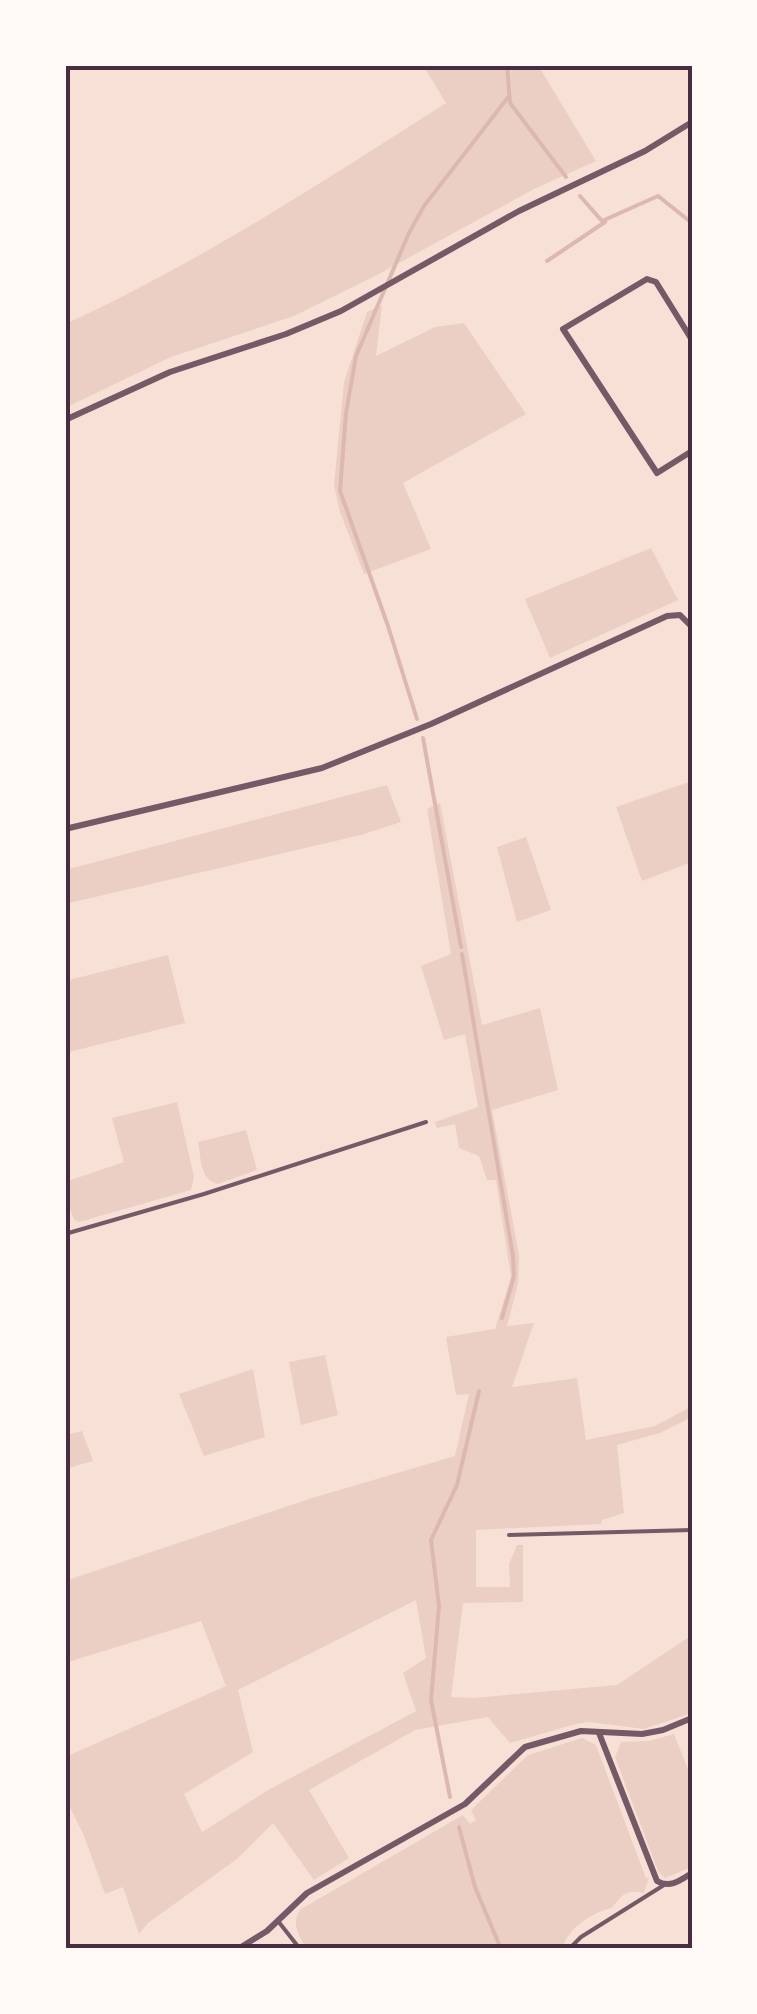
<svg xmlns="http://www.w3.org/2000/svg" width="757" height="2014" viewBox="0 0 757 2014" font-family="'IBM Plex Sans',sans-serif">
<rect width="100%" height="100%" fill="#f7e1d7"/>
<g fill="#ebcfc5" fill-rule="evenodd">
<path d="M423 65H538L596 161 534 189 379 274 294 316 171 357 65 408V324C199 263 322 182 446 103Z"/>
<polygon points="382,305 376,356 435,327 464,323 526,414 403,483 431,549 364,574 340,512 334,485 344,382 367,312"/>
<polygon points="651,548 678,600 550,658 525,599"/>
<polygon points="692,781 692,862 642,881 616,807"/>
<polygon points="387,785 401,822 361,835 65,904 65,870"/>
<path d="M440 803 482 1025 540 1008 558 1090 492 1110 519 1255 518 1284 507 1326 534 1323 512 1387 577 1378 586 1440 655 1426 692 1406V1417L660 1433 617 1445 624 1513 602 1520 601 1524 476 1530V1587H510L509 1564 517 1545H523V1602L463 1603 451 1697 473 1698 617 1685 692 1635V1713L644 1729 589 1722 576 1724 510 1743 488 1717 415 1730 309 1790 349 1858 314 1880 273 1823 237 1859 148 1923 139 1934 123 1887 105 1894 84 1836 65 1797V1757L226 1686 201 1621 65 1663V1581L312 1498 455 1456 469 1394 456 1395 446 1337 495 1329 511 1277 496 1180H487L479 1156 459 1148 455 1124 437 1128 435 1122 478 1107 465 1034 444 1040 421 966 451 954 427 809ZM416 1600 426 1658 403 1673 416 1711 270 1789 202 1832 184 1794 253 1752 238 1690Z"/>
<polygon points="526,837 551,910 517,922 497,847"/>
<polygon points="168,955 185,1023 65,1053 65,981"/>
<polygon points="177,1102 194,1177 191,1190 79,1222 74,1220 65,1194 65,1182 124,1162 112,1118"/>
<path d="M246 1130 257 1170 218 1184C200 1180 201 1158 198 1142Z"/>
<polygon points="325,1355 338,1415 301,1425 289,1362"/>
<polygon points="253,1369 265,1437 204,1456 179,1394"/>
<polygon points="82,1431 93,1461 65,1469 65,1435"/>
<polygon points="674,1734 692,1780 692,1867 665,1878 658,1871 615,1757 621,1742 649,1741"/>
<path d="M582 1738 596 1745 646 1878H649L644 1893C627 1889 622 1894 612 1908 591 1913 568 1928 562 1949H472L469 1944 461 1949H307C299 1937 290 1922 301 1909L463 1815 470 1824 476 1820 471 1810 528 1755Z"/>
</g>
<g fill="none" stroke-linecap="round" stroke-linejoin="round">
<g stroke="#dcb8b0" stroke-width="4">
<polyline points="507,65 510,103 566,177"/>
<polyline points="580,196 602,221 658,196 692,223"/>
<polyline points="547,261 605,222"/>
<polyline points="417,719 388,626 340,491 346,413 356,356 409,233 424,206 509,96"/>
<polyline points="423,738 461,947"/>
<polyline points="462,954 513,1256 514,1276 502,1318"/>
<polyline points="450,1797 431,1700 439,1606 431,1540 457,1485 479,1391"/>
<polyline points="459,1827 475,1887 501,1949"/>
</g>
<g stroke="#755966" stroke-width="4">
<polyline points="65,1234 204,1194 426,1122"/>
<polyline points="509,1535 692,1530"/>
<polyline points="278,1921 300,1949"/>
<polyline points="569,1949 581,1937 664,1885"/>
</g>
<g stroke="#755966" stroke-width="6">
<polyline points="692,340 656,282 647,279 563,329 657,473 692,451"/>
<polyline points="65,420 170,372 286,334 341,311 519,211 645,151 692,122"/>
<polyline points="65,829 322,768 431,724 667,616 680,615 692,627"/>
<path d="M599 1733 657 1881C670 1889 681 1880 692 1873"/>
<polyline points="238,1949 267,1931 307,1893 465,1804 525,1747 581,1731 642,1734 663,1730 692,1718"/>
</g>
</g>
<rect width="757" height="2014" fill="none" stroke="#fffaf5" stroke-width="135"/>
<rect x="68" y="68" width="622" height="1878" fill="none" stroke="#4a2c40" stroke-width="4"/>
</svg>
